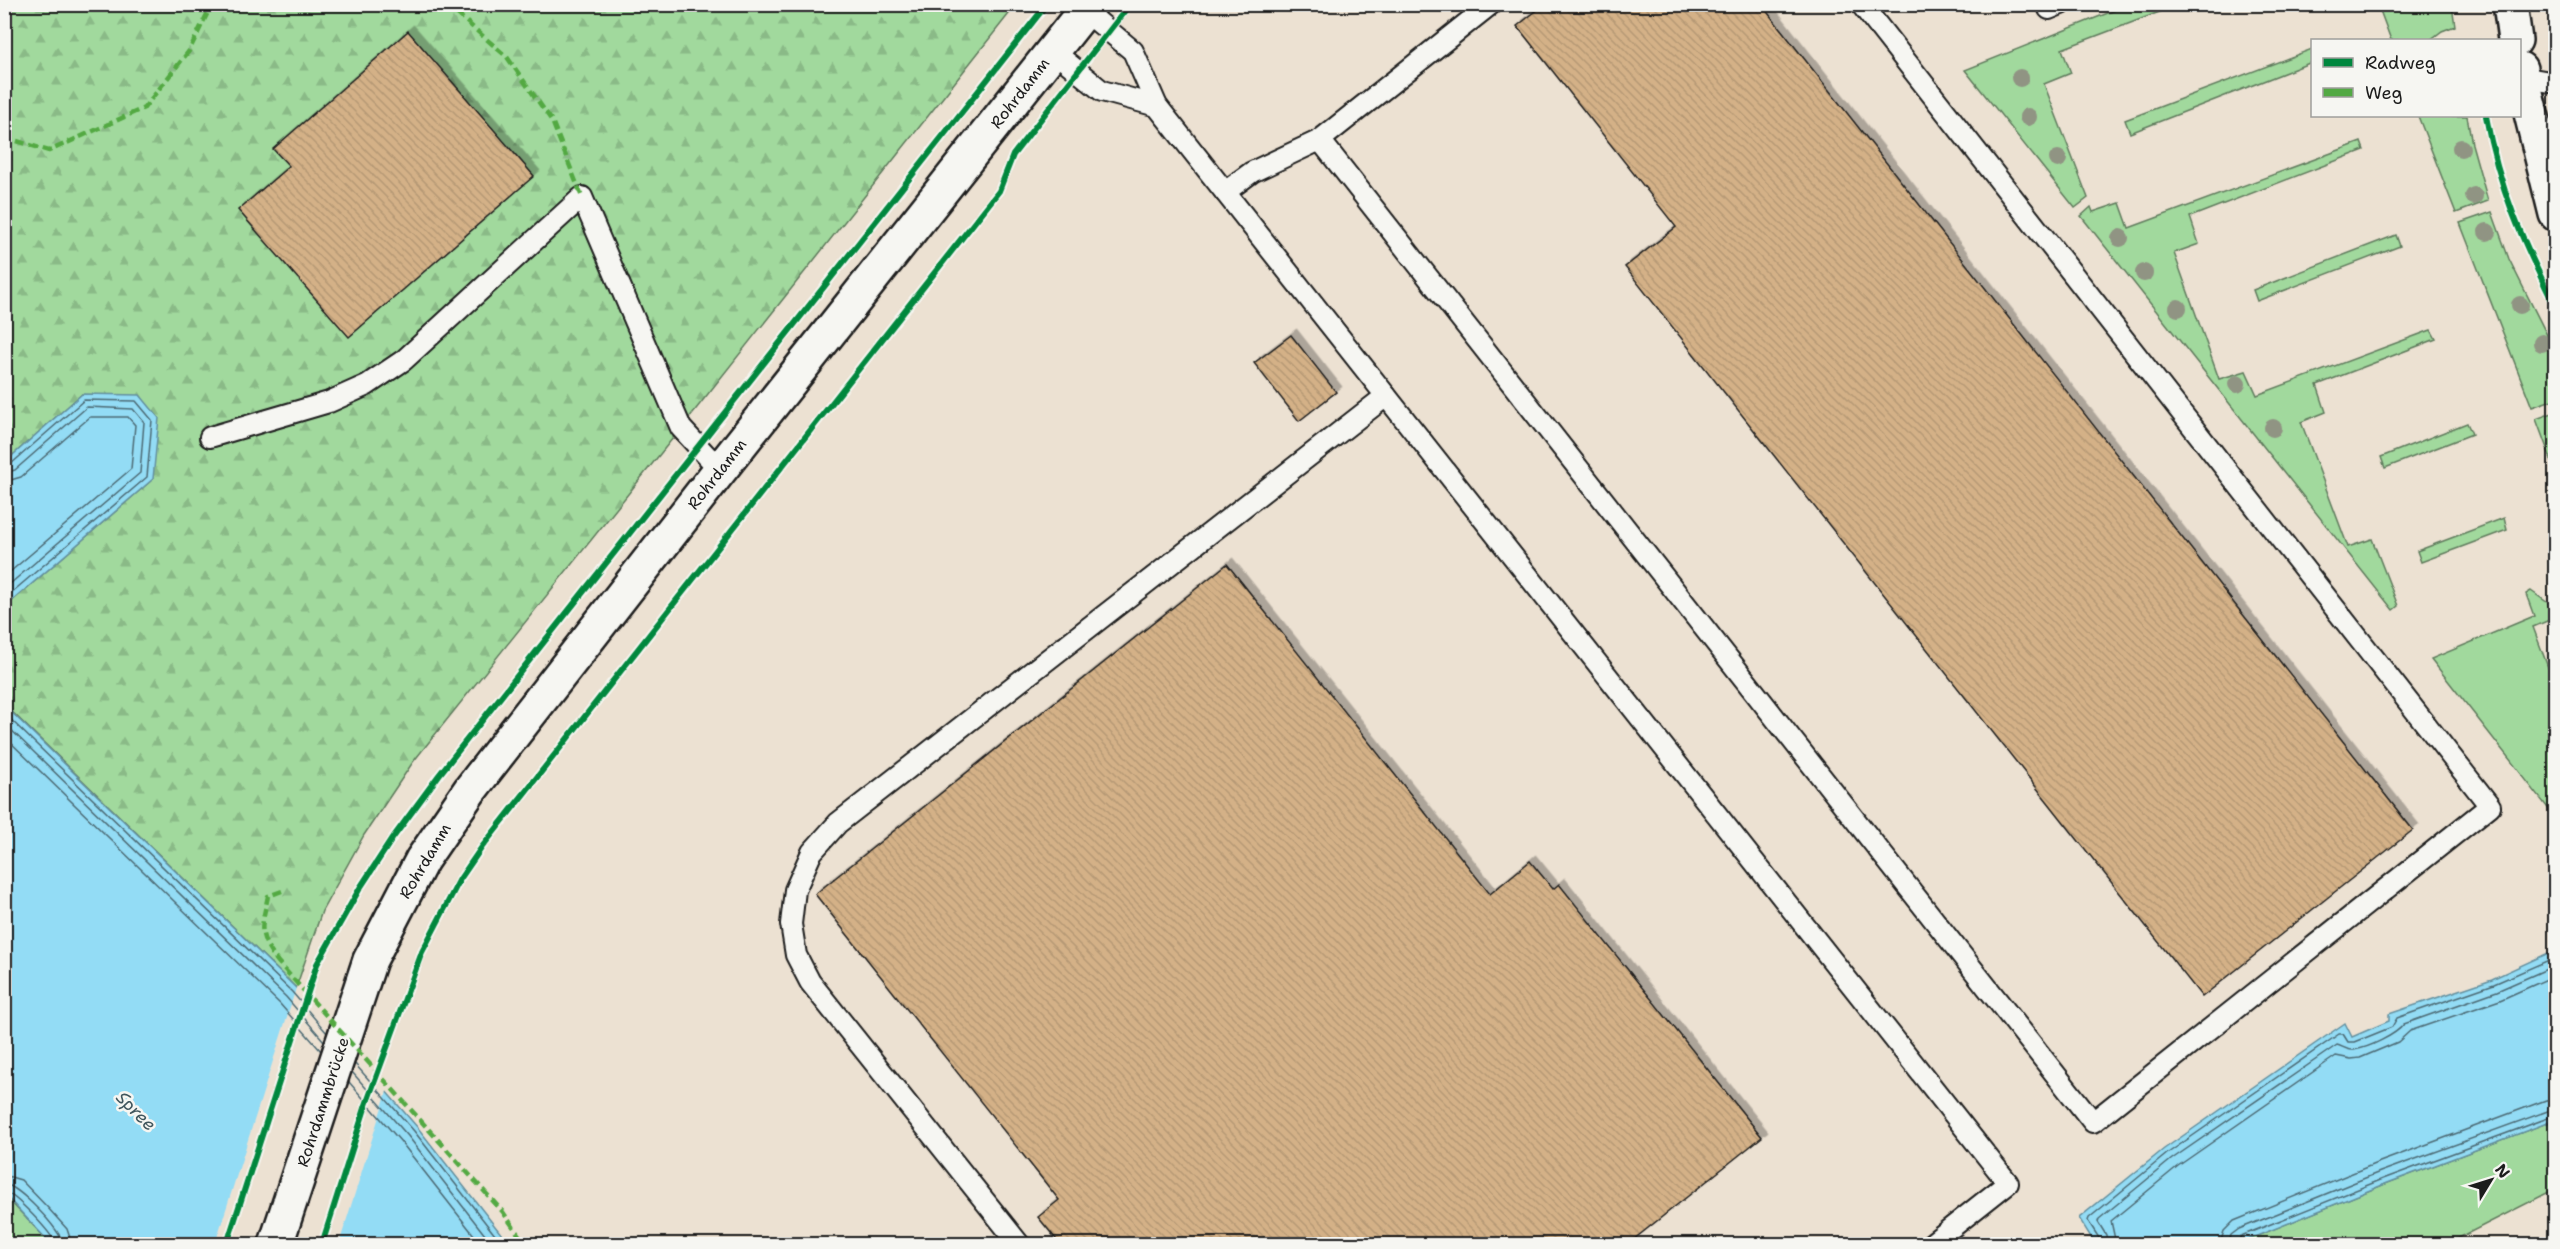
<svg xmlns="http://www.w3.org/2000/svg" width="2560" height="1249" viewBox="0 0 2560 1249" font-family="'Shantell Sans',sans-serif">
<defs>
<pattern id="forest-firs" width="22" height="20" patternUnits="userSpaceOnUse" patternTransform="scale(1.5)"><rect width="22" height="20" fill="#a1d99d"/><path d="M5 1l3.5 6h-7zM16 11l3.5 6h-7z" fill="#8aba87"/></pattern>
<pattern id="building-back-hatch" width="6" height="6" patternUnits="userSpaceOnUse" patternTransform="scale(1.5)"><rect width="6" height="6" fill="#d4b187"/><path d="M-1 5l2 2M0 0l6 6M5-1l2 2" fill="none" stroke="#b59874"/></pattern>
<filter id="shadow"><feDropShadow dx="5.5" dy="-5.5" stdDeviation="0" flood-color="#0004"/></filter>
</defs>
<rect width="100%" height="100%" fill="#ece1d2"/>
<filter id="ink" filterUnits="userSpaceOnUse"><feTurbulence type="fractalNoise" baseFrequency=".0167" numOctaves="2"/><feDisplacementMap in="SourceGraphic" scale="12" xChannelSelector="R" yChannelSelector="G"/><feConvolveMatrix kernelMatrix="1 2 1 2 8 2 1 2 1" color-interpolation-filters="sRGB"/></filter>
<g filter="url(#ink)">
<g fill="#a1d99d" stroke="#5e7a5c" stroke-width="1.5">
<polygon points="2128,5 2178,5 2062,49 2071,73 2044,84 2088,198 2075,208 1965,70"/>
<polygon points="2378,5 2452,5 2455,26 2442,31 2430,40 2391,40"/>
<polygon points="2312,49 2312,62 2130,133 2125,120"/>
<polygon points="2418,116 2467,116 2472,144 2488,201 2456,213"/>
<polygon points="2361,142 2364,150 2190,217 2199,244 2174,253 2219,379 2246,371 2257,395 2431,330 2436,339 2317,385 2326,412 2301,422 2348,547 2372,539 2398,606 2393,610 2081,216 2091,207 2093,212 2120,203 2129,228"/>
<polygon points="2492,212 2509,259 2555,351 2555,399 2532,407 2460,223"/>
<polygon points="2396,235 2400,246 2257,301 2253,290"/>
<polygon points="2555,412 2555,470 2536,419"/>
<polygon points="2467,423 2472,434 2385,468 2381,457"/>
<polygon points="2504,518 2507,530 2421,562 2417,551"/>
<polygon points="2531,591 2548,603 2554,618 2533,627 2555,686 2555,817 2431,659 2534,616 2526,594"/>
<polygon points="2555,1120 2555,1189 2447,1244 2237,1244 2385,1184"/>
<polygon points="4,1195 51,1244 5,1244"/>
</g>
<polygon fill="url(#forest-firs)" stroke="#5e7a5c" stroke-width="1.5" points="5,5 1016,5 681,428 413,762 364,835 322,911 296,988 5,705 5,607 153,479 82,394 5,462"/>
<g fill="#93dcf5" stroke="#638f9e" stroke-width="1.5">
<polygon points="82,394 140,395 159,418 153,479 5,607 5,462"/>
<polygon points="4,705 296,988 418,1128 509,1244 51,1244 5,1195"/>
<polygon points="2555,950 2555,1120 2385,1184 2237,1244 2091,1244 2094,1242 2079,1218 2164,1149 2345,1023 2352,1037 2389,1021 2389,1014 2492,979"/>
</g>
<polygon fill="#ece1d2" points="297,985 388,1088 339,1244 215,1244"/>
<g fill="none" stroke-linecap="round" stroke-linejoin="round">
<g stroke="#4c6973" stroke-width="1.5">
<polyline points="4,466 11,464 84,400 136,401 152,420 147,477 4,599"/>
<polyline points="4,473 15,470 87,407 133,409 144,422 140,473 4,589"/>
<polyline points="4,482 21,477 90,417 128,417 135,425 131,469 4,577"/>
<polyline points="4,713 292,992 327,1033"/>
<polyline points="4,723 286,997 324,1041"/>
<polyline points="4,736 280,1004 321,1051"/>
<polyline points="355,1064 414,1131 502,1244"/>
<polyline points="352,1072 408,1136 492,1244"/>
<polyline points="349,1082 401,1142 481,1244"/>
<polyline points="4,1175 21,1180 48,1208 67,1229 72,1244"/>
<path d="M4 1184C18 1185 62 1231 63 1244"/>
<path d="M4 1192C14 1193 54 1235 55 1244"/>
<polyline points="2099,1244 2099,1238 2088,1221 2089,1218 2168,1153 2339,1034 2343,1034 2348,1042 2355,1042 2392,1027 2397,1018 2494,984 2556,957"/>
<path d="M2107 1244 2106 1235 2098 1222 2099 1219 2172 1159 2337 1045C2342 1046 2347 1051 2354 1050 2368 1048 2396 1035 2404 1024L2497 991 2556 965"/>
<polyline points="2116,1244 2111,1221 2178,1166 2336,1056 2351,1059 2360,1058 2398,1042 2410,1031 2500,1000 2556,975"/>
<polyline points="2220,1244 2224,1231 2234,1221 2377,1163 2546,1100 2556,1099"/>
<polyline points="2229,1244 2231,1235 2239,1229 2380,1172 2556,1108"/>
<polyline points="2237,1244 2241,1236 2383,1179 2556,1115"/>
</g>
</g>
<g fill="url(#building-back-hatch)" stroke="#1c1c1c" stroke-width="1.5" filter="url(#shadow)">
<polygon points="1545,4 1761,4 2413,830 2202,997 1625,267 1676,227 1517,26"/>
<polygon points="408,31 534,176 349,337 238,210 289,166 273,149"/>
<polygon points="1291,335 1336,392 1299,421 1254,363"/>
<polygon points="1227,564 1490,894 1530,861 1553,889 1559,884 1762,1137 1628,1244 1060,1244 1038,1217 1059,1200 815,894"/>
</g>
<g fill="none" stroke-linecap="round" stroke-linejoin="round">
<defs>
<g id="lane">
<polyline points="2048,4 2049,9 2061,4"/>
<polyline points="1085,11 1133,51 1157,106 2008,1183 1931,1244"/>
<polyline points="1053,51 1102,91 1157,106"/>
<polyline points="2521,77 2556,83"/>
<polyline points="1320,140 2093,1122 2490,806 1861,4"/>
<polyline points="1225,192 1252,172 1320,140 1491,4"/>
<polyline points="210,437 329,402 367,385 404,360 582,197 681,428 720,470"/>
<polyline points="1019,1244 810,982 796,955 791,924 795,890 812,852 838,823 1386,396"/>
</g>
<g id="street">
<polyline points="2510,4 2515,40"/>
<polyline points="2520,69 2556,214"/>
</g>
<polyline id="secondary" points="276,1244 370,960 422,860 470,790 720,470 1090,4"/>
</defs>
<use href="#lane" stroke="#1c1c1c" stroke-width="24"/>
<use href="#street" stroke="#1c1c1c" stroke-width="38"/>
<use href="#secondary" stroke="#1c1c1c" stroke-width="38"/>
<use href="#lane" stroke="#f6f6f2" stroke-width="20"/>
<use href="#street" stroke="#f6f6f2" stroke-width="33"/>
<use href="#secondary" stroke="#f6f6f2" stroke-width="33"/>
<g stroke="#52a943" stroke-width="4.5" stroke-dasharray="9 4.5" stroke-linecap="butt">
<polyline points="446,4 507,57 552,121 582,197"/>
<polyline points="4,137 49,151 144,108 189,51 212,4"/>
<path d="M282 891 268 896C261 929 257 934 278 962L503 1212 525 1244"/>
</g>
<defs>
<g id="cycleway">
<path d="M2486 116C2498 187 2524 244 2556 308"/>
<polyline points="227,1244 317,964 360,888 392,839 439,775 1047,4"/>
<polyline points="322,1244 366,1105 422,952 460,879 482,847 999,191 1013,155 1130,4"/>
</g>
</defs>
<use href="#cycleway" stroke="#f6f6f2" stroke-width="10"/>
<use href="#cycleway" stroke="#00873e" stroke-width="6"/>
</g>
<g fill="#909483">
<circle cx="2020" cy="78" r="9"/>
<circle cx="2028" cy="117" r="9"/>
<circle cx="2461" cy="148" r="9"/>
<circle cx="2058" cy="159" r="9"/>
<circle cx="2474" cy="196" r="9"/>
<circle cx="2487" cy="232" r="9"/>
<circle cx="2120" cy="238" r="9"/>
<circle cx="2144" cy="273" r="9"/>
<circle cx="2520" cy="305" r="9"/>
<circle cx="2178" cy="308" r="9"/>
<circle cx="2542" cy="343" r="9"/>
<circle cx="2237" cy="384" r="9"/>
<circle cx="2273" cy="428" r="9"/>
</g>
</g>
<g text-anchor="middle" dominant-baseline="central" stroke-width="5" stroke-linejoin="round" paint-order="stroke">
<g font-size="16" fill="#1c1c1c" stroke="#f6f6f2">
<text transform="translate(1020 93) rotate(-52)">Rohrdamm</text>
<text transform="translate(717 474) rotate(-52)">Rohrdamm</text>
<text transform="translate(425 861) rotate(-59)">Rohrdamm</text>
<text transform="translate(323 1102) rotate(-72)">Rohrdammbrücke</text>
</g>
<g font-size="18" font-style="italic" fill="#40565d" stroke="#f6f6f2">
<text transform="translate(136 1111) rotate(45)">Spree</text>
</g>
</g>
<rect width="2560" height="1249" fill="none" stroke="#f6f6f2" stroke-width="24"/>
<rect x="12" y="12" width="2536" height="1225" fill="none" stroke="#1c1c1c" stroke-width="2" filter="url(#ink)"/>
<rect x="2311" y="39" width="210" height="78" fill="#f6f6f2" stroke="#9f9f9c" stroke-width="1.5"/>
<rect x="2323" y="58" width="30" height="9" fill="#00873e" stroke="#9f9f9c" stroke-width="1.5"/>
<text x="2365" y="69" font-size="18" fill="#1c1c1c">Radweg</text>
<rect x="2323" y="88" width="30" height="9" fill="#52a943" stroke="#9f9f9c" stroke-width="1.5"/>
<text x="2365" y="99" font-size="18" fill="#1c1c1c">Weg</text>
<g transform="translate(2491 1180) rotate(52)" stroke="#f6f6f2" stroke-width="4.5" paint-order="stroke">
<path d="M0-4.5L10 22L0 15L-10 22Z" fill="#1c1c1c"/>
<text y="-9" font-size="16" font-weight="bold" text-anchor="middle" fill="#1c1c1c">N</text>
</g>
</svg>
